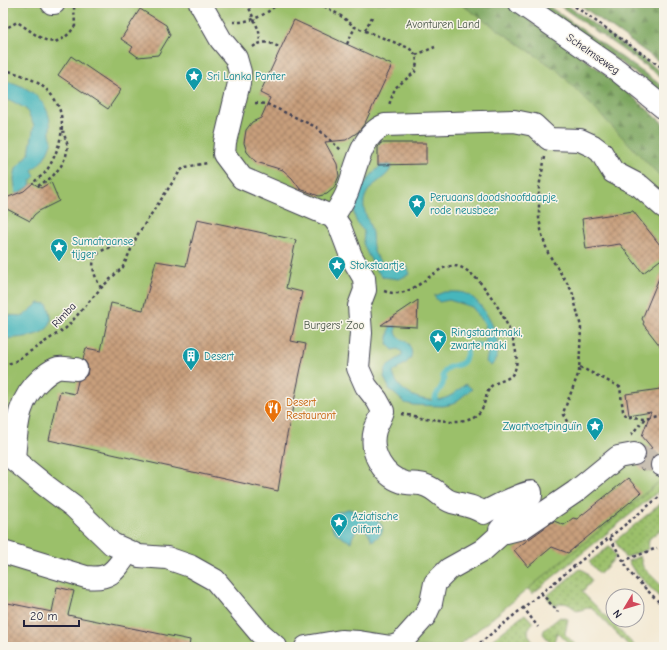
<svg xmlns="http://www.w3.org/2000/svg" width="667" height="650" viewBox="0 0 667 650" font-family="'Comic Neue',sans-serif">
<defs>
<pattern id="grass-dots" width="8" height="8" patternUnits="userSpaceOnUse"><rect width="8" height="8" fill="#9bc06a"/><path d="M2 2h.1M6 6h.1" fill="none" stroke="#7e9c58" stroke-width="1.8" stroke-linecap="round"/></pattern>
<pattern id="forest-firs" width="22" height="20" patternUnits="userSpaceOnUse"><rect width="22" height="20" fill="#7ca65e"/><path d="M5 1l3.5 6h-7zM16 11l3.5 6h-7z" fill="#65874f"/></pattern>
<pattern id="building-cross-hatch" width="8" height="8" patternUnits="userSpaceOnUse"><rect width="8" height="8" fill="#c89f7b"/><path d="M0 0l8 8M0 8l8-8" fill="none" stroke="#a28166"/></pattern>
</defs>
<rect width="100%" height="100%" fill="#f7f3e8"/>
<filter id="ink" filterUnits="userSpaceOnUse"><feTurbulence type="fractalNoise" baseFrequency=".025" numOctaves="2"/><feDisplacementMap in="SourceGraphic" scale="8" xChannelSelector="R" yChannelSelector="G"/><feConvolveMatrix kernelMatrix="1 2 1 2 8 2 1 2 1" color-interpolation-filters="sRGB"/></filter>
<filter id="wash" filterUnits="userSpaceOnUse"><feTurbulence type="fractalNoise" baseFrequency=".012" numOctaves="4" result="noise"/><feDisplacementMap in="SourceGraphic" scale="16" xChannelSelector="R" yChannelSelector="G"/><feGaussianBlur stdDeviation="0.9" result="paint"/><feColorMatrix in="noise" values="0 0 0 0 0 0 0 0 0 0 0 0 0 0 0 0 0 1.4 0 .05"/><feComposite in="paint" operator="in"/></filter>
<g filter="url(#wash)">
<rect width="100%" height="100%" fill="#f3e8d1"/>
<g fill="url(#grass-dots)" stroke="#5e7152">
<polygon points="664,476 664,487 532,594 527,587"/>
<polygon points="664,501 664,527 649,539 648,549 625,558 615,541"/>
<polygon points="610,546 616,557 600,574 589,562"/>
<polygon points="640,556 643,567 664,588 664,602 634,571 628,561"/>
<path d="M580 569 585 571 592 581 582 592 636 647H630L591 607 577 611C570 604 563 600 555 606L548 599V595Z"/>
<path d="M525 614 533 623C524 631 529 638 536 645L531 647H483Z"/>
<polygon points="560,617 568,619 565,634 578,647 572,647 557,632 553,645 543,634 544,630"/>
</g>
<g fill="url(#forest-firs)" stroke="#4f644c">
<polygon points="458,3 505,3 610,77 664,124 664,202"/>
<polygon points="535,3 544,3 664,87 664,93"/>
<polygon points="556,3 564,3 664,74 664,79"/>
<polygon points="577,3 664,3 664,65"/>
</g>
<polygon fill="#9bc06a" stroke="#5e7152" points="3,3 459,3 557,70 664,180 664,478 457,647 3,647"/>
<g fill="#47b6bc" stroke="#346c7c">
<path d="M3 81C24 83 48 99 50 122 51 129 48 133 52 140 48 153 43 162 32 170L35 176 31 180 30 186 16 195 14 179 16 168 29 154 34 125 26 109 12 101 3 99Z"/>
<path d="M381 165H392C389 179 370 182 365 197 361 210 368 217 371 229 373 235 372 241 373 247 376 264 392 272 407 266L410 274 399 279 383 277 377 271 367 253 363 243 364 231C340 210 365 181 381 165Z"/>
<path d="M444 292C453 292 461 291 469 295 486 305 510 349 491 366L486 362 488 352 484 344 487 338 485 324 472 307 449 300 439 302 434 296Z"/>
<path d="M39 303 47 304C64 337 25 337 3 339V315L23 316Z"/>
<path d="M390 326H396C395 343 405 336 410 347 417 362 399 365 393 373 398 395 428 406 448 397 455 394 460 388 466 384L472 389 453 404 443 406 413 405 405 403 390 390 384 377 385 371 388 365 402 356V352L398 349 393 350 387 344Z"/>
<path d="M348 509C363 512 401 525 372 541 366 524 355 525 351 542 340 537 329 531 331 517L336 513Z"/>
</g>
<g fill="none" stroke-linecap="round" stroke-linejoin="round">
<path stroke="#47b6bc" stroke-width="5.5" d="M435 399C437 389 446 387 443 375 449 361 458 369 464 361 466 358 467 352 468 348L475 345 485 346"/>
</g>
<g id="blocks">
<g fill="url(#building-cross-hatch)">
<polygon points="140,9 166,25 170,35 158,55 138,57 130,51 133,47 121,39"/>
<polygon points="294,20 392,65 365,123 358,132 346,140 325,142 337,164 339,176 334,188 327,194 319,196 300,189 292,178 283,170 256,162 247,152 244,143 246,130 252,122 261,118 270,98 260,93"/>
<polygon points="71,56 121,90 108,109 58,75"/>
<polygon points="381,143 426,143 426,164 378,165 378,147"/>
<polygon points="51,182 59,201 39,211 34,215 30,221 3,207 6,198 24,191 33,183 41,188"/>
<polygon points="633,211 664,250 664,257 643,273 620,244 586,249 582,219"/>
<polygon points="197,219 296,240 286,288 302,292 291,341 306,344 286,440 278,491 49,440 60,391 75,394 78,381 87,375 88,369 87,364 83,359 86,348 101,351 111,303 143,310 156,261 186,266"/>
<polygon points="664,266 664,351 643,324 644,322 642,319"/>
<polygon points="418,300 417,327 381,325"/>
<polygon points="663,381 664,453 655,455 651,460 650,469 642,470 638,465 646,458 645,450 652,448 642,436 651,411 629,415 626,394 660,389"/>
<polygon points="628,478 641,493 568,553 552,547 528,567 514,550 554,521 564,525 573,518 577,519"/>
<polygon points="57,587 74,591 68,615 190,640 189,647 3,647 3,602 52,612"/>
</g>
</g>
</g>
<g filter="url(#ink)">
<use href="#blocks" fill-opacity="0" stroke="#414052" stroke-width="1"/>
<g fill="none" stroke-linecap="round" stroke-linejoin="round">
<polyline stroke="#c9c0b3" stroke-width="22" stroke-dasharray="22 11" stroke-linecap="butt" points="634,454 662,465"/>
<defs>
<g id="minor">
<polyline points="52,3 54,3"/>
<path d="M200 3 221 40 236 58 240 72 239 83 225 142 224 154 242 178 333 217 340 227 351 256 364 278 365 290 359 306 361 333 358 368 366 386 377 400 383 411C381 418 377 424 375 430 369 452 383 478 406 483 412 484 418 483 424 485 437 489 442 499 452 502 464 505 474 506 484 513 488 510 527 491 531 492V496L500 530 502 533"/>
<path d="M333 217C338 209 345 199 348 190 356 169 361 134 385 125L514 121 534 125 549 139 580 140 593 146 601 152 613 172 640 186 664 207"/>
<polyline points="3,451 46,486 74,507 112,544 139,556 167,558 190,566 215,580 259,632 276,647"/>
<path d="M14 459C17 427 16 401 42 378 47 374 51 370 58 368 63 367 71 369 76 369"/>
<polyline points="662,465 664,466"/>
<path d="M3 552 86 577C110 580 115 571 128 552"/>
<polyline points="306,647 341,641 359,642 391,647 400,644 425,616 431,603 435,583 449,569 483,550 502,533 522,528 575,492 618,457 634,454"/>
</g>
<polyline id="major" points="520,3 617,70 664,108"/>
</defs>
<use href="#minor" stroke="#414052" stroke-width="24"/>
<use href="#major" stroke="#414052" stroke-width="24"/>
<g stroke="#414052" stroke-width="2.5" stroke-dasharray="3 3" stroke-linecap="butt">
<polyline points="247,3 259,31 260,42"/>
<polyline points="319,3 341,16 355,27 409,48 416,55 417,62 415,72 395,88 389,105"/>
<polyline points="570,3 664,69"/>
<polyline points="275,6 290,3"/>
<path d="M233 22C248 23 264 16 275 6V3"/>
<path d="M3 30 17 22C40 36 54 56 75 26L74 7"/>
<polyline points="365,30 372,17"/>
<polyline points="347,44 355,27"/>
<path d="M253 47C264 39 271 43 281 48"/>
<polyline points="416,55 435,47"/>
<path d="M3 70C50 79 76 109 54 157 52 162 47 171 43 175 39 178 36 179 34 183"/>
<polyline points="255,103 267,104 316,127 341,150"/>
<polyline points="545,157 539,187 539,218 542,235 548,253 572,291 581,327 579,372 563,413 569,423 577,428"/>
<polyline points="38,186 52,177 61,166 66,156 68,146 63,131"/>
<path d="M101 288C81 253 102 246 134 244"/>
<path d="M384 291C420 304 437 251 466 270 488 283 527 347 514 372 509 382 494 380 489 389 482 403 487 414 465 420 448 424 419 416 401 414"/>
<polyline points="3,365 14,362 66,328 101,288 123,267 138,234 180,171 185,167 208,163"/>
<polyline points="580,367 620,387 623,411 627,417 645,418"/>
<polyline points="631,435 645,418 664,413"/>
<polyline points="610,538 631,574 664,607"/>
<polyline points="623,561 657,548"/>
<polyline points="541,593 558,612"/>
<polyline points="523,607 538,627"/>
<polyline points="475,647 664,493"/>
</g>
<use href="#minor" stroke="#fff" stroke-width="22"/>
<use href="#major" stroke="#fff" stroke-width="22"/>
</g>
</g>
<defs>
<symbol id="sight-pin" viewBox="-11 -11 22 30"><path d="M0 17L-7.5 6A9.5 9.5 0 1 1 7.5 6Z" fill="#0f9aa8" stroke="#f7f3e8"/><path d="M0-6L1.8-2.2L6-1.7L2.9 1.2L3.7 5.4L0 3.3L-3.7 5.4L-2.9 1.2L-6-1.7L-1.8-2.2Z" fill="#fff"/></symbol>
<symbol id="building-pin" viewBox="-11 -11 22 30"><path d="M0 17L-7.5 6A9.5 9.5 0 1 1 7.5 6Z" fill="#0f9aa8" stroke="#f7f3e8"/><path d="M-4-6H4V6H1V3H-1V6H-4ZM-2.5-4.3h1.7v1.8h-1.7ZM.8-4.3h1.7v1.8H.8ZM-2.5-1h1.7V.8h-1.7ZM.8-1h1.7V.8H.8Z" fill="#fff"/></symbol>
<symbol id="restaurant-pin" viewBox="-11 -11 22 30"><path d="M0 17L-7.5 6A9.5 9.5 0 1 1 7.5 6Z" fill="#e8710a" stroke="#f7f3e8"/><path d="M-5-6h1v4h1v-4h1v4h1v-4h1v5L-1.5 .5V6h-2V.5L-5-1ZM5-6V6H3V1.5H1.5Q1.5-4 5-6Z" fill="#fff"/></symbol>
</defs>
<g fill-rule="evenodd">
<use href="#sight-pin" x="184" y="66" width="20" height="27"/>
<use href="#sight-pin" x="407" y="193" width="20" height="27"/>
<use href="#sight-pin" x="49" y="237" width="20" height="27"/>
<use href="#sight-pin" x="327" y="255" width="20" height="27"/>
<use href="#sight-pin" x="428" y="328" width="20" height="27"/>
<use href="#building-pin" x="181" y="346" width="20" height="27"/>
<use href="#restaurant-pin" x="263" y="398" width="20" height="27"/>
<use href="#sight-pin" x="585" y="416" width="20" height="27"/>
<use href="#sight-pin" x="329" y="512" width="20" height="27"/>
</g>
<g text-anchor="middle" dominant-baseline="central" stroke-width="3" stroke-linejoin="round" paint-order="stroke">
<g font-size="11" fill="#4c594b" stroke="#f7f3e8">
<text x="443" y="24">Avonturen Land</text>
<text x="334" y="325">Burgers' Zoo</text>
</g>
<g font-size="11" fill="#22223b" stroke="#f7f3e8">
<text transform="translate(593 54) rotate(35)">Schelmseweg</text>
<text transform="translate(64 315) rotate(-47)">Rimba</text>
</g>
<g font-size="11" fill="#0d838f" stroke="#f7f3e8" text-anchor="start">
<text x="207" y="76">Sri Lanka Panter</text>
<text x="430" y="197">Peruaans doodshoofdaapje,<tspan x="430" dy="13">rode neusbeer</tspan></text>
<text x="72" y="241">Sumatraanse<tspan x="72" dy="13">tijger</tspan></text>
<text x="350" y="265">Stokstaartje</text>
<text x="451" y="332">Ringstaartmaki,<tspan x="451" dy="13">zwarte maki</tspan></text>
<text x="204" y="356">Desert</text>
<text x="582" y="426" text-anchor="end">Zwartvoetpinguïn</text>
<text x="352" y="516">Aziatische<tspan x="352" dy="13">olifant</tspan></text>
</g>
<g font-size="11" fill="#c56008" stroke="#f7f3e8" text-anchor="start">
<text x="286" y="402">Desert<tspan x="286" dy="13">Restaurant</tspan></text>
</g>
</g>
<rect width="667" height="650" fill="none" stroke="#f7f3e8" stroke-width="16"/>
<g transform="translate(625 608) rotate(232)"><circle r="19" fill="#f7f3e8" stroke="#a29fa3"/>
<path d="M0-3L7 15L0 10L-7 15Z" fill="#d1495b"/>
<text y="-6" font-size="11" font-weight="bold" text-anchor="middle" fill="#22223b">N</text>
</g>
<path d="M24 620v6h55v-6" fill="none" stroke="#22223b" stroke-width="2"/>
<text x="30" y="620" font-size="12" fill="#22223b" stroke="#f7f3e8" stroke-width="3" paint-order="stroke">20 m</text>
</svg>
